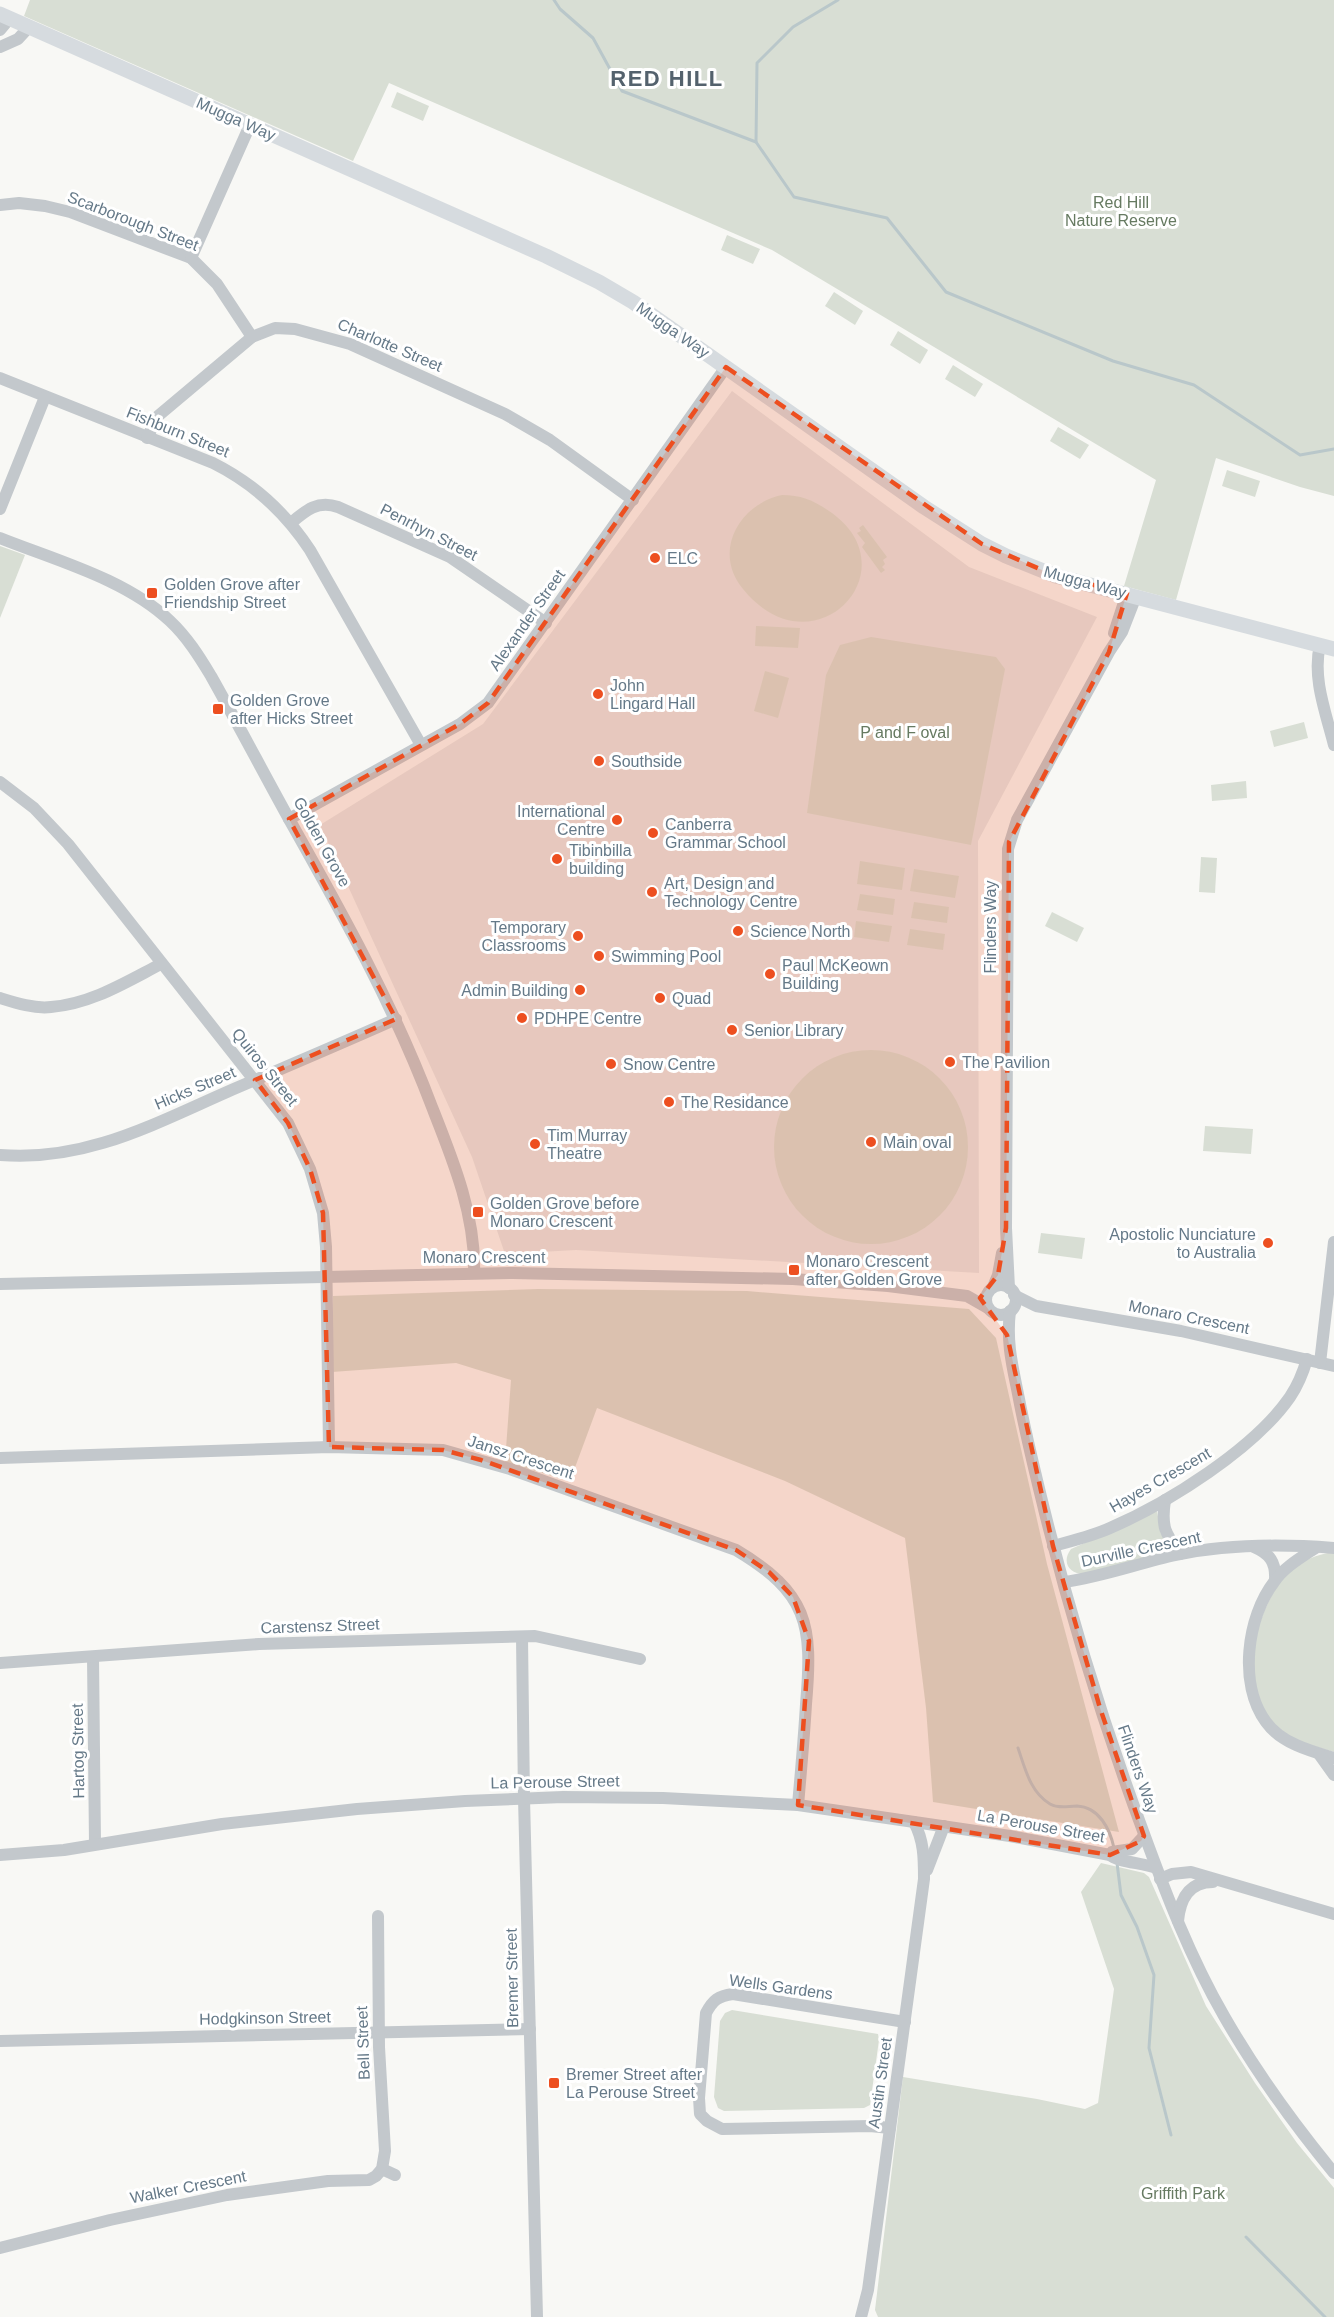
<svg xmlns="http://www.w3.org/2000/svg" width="1334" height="2317" viewBox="0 0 1334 2317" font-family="Arial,sans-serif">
<rect width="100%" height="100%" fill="#f8f8f5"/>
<polygon fill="#e6e7e6" points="732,391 969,567 1097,617 978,841 979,1273 576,1250 505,1254 472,1157 320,825 483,724"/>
<g fill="#d8ded4">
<polygon points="30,0 1334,0 1334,496 1300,487 1216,458 1176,600 1124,586 1156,480 772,250 389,83 353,161 24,16"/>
<polygon points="397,92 429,106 423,121 391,107"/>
<polygon points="727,235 760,249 753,264 721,250"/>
<polygon points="834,292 863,311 855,325 825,306"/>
<polygon points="898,331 928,350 920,364 890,345"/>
<polygon points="953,365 983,384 975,397 945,379"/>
<polygon points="1058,427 1089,445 1080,459 1050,441"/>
<polygon points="1227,470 1260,481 1255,497 1222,486"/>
<path d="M782 495C802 495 815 501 832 513 912 571 813 675 743 589 712 552 739 504 782 495Z"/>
<polygon points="863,525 887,557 883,560 885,564 882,567 885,570 881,573 862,547 865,543 857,533 861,531 859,528"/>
<polygon points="0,546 25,555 0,618"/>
<polygon points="756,626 800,628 798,648 755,646"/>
<polygon points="871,637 996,657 1005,669 971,845 807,813 826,675 840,645"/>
<polygon points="765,671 789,678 778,718 754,711"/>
<polygon points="1304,722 1308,738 1274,747 1270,731"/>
<polygon points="1246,781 1247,798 1212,801 1211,785"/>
<polygon points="1201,857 1217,858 1215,893 1199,892"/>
<polygon points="860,861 905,868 902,890 857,884"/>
<polygon points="914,869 959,876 955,898 910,891"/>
<polygon points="860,894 895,899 893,915 857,910"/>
<polygon points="914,902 949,907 947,923 911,918"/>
<polygon points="1052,912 1084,928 1077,942 1045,926"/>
<polygon points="856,921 892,926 889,942 854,937"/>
<polygon points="910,929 945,934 943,950 907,945"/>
<circle cx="871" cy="1147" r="97"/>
<polygon points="1205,1126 1253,1129 1251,1154 1203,1151"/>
<polygon points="1041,1233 1085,1238 1082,1259 1038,1253"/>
<polygon points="538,1289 747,1291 969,1309 996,1338 1047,1564 1119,1832 933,1802 926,1708 905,1538 785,1481 597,1408 570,1481 505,1462 511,1380 456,1363 332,1372 333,1296"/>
<path d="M1157 1511 1161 1534 1172 1550 1086 1574C1069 1575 1061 1562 1071 1549Z"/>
<path d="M1334 1552V1752C1314 1746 1291 1741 1276 1727 1239 1693 1252 1627 1275 1590 1279 1584 1283 1576 1288 1571 1302 1561 1317 1554 1334 1552Z"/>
<polygon points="1101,1863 1144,1873 1149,1877 1206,2006 1255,2083 1297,2143 1334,2188 1334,2317 878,2317 875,2310 903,2077 1037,2099 1085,2109 1098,2103 1114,1989 1081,1892"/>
<polygon points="732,2010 878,2034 879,2040 870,2105 864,2108 724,2111 718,2108 714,2097 720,2021 725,2013"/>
</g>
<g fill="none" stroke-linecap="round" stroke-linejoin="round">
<g stroke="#b9c7ca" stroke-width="3">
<polyline points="554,0 560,9 593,38 622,91 756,142"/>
<polyline points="838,0 793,27 757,63 756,142 794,197 887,218 946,292 1113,361 1194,385 1300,455 1334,449"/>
<path d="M1018 1748C1025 1768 1030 1792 1050 1804 1058 1809 1068 1806 1077 1806 1099 1807 1110 1829 1114 1848"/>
<polyline points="1117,1863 1121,1895 1137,1927 1154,1975 1149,2048 1171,2135"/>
<polyline points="1246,2237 1325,2317"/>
</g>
<g stroke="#c3c8cc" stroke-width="12">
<polyline points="0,30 10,18"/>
<polyline points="0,47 18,39 29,27"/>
<polyline points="0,205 19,203 45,206 70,212 191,258 217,284 252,337"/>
<polyline points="191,258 250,125"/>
<path d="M0 378 213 463C253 483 285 512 310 550L421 745"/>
<polyline points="147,438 158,416 252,337 275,328 295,329 350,344 505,414 550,440 633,500"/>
<polyline points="0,509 45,397"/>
<path d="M291 523C306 510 318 500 338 507L450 557 546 623"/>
<path d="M0 538C55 560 126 579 170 621 187 637 199 656 211 676 238 724 263 772 289 819 342 913 394 1006 432 1107 453 1160 476 1216 474 1273"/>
<polyline points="1114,633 1127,593"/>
<path d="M1320 645C1312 678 1326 713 1334 745"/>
<polyline points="0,782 34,808 68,844 288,1123 310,1169 323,1213 326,1247 329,1447"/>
<polyline points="289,819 460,724 488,703 726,367"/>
<path d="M0 998C16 1003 35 1009 51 1007 91 1004 126 982 161 964"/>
<path d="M0 1155C84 1162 152 1125 227 1092 283 1068 340 1044 396 1019"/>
<polyline points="0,1284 513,1273 793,1279 888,1286 967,1296 988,1308"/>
<circle cx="1001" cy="1300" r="15"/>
<polyline points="993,1287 998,1275 1002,1253"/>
<polyline points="1009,1288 1006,1228 1008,849 1017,820 1109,652 1122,632 1136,596"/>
<polyline points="1014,1295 1036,1306 1181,1331 1334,1366"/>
<path d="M1010 1311C1006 1344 1013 1368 1019 1399 1026 1436 1035 1472 1044 1509 1071 1618 1104 1726 1143 1831 1166 1894 1190 1957 1224 2016 1256 2072 1293 2123 1334 2173"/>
<polyline points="1320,1363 1334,1242"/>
<path d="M0 1458 329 1447 443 1450 510 1469 736 1550C808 1593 813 1624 806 1704 804 1738 801 1771 798 1805"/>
<path d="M1165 1500C1161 1527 1165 1533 1180 1554"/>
<path d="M1053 1546C1072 1541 1092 1536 1110 1528 1168 1503 1254 1449 1290 1397 1298 1385 1303 1373 1307 1359"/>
<path d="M1254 1547C1270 1554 1276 1562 1275 1580"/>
<path d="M1317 1547C1302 1557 1284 1567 1274 1582 1247 1617 1238 1684 1266 1722 1281 1743 1310 1751 1334 1758"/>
<path d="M1064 1582C1102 1577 1139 1563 1176 1555 1227 1544 1282 1544 1334 1548"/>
<polyline points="522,1637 524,1798 537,2317"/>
<polyline points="93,1657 95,1844"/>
<polyline points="0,1663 259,1644 535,1636 640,1659"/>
<polyline points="1319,1754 1334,1775"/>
<path d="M0 1855 64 1850 222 1824 357 1809 465 1801 563 1797 663 1798 798 1805 1010 1836 1110 1855C1117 1862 1144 1863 1156 1868"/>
<polyline points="1110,1855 1112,1852 1132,1849 1144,1836"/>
<polyline points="927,1870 944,1826"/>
<polyline points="1160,1879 1172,1874 1191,1872 1334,1914"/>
<path d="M1178 1921C1180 1899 1189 1882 1213 1882"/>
<polyline points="0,2041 530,2029"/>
<path d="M890 2128 870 2126 722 2129 707 2121 700 2114 699 2098 706 2013C713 2000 718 1996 733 1994L905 2022"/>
<polyline points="382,2169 395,2175"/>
<polyline points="0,2248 110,2220 227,2195 328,2181 369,2180 376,2176 382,2169 385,2151 379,2047 378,1916"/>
<path d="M861 2317 868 2290 924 1879C924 1858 924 1841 914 1822"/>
</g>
<polyline stroke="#d6dbdf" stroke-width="15" points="0,14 546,256 599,282 633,302 924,507 982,544 1006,556 1056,576 1334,649"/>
</g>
<path fill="#ed4f20" fill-opacity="0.2" stroke="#ed4f20" stroke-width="4.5" stroke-dasharray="12 8" stroke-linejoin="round" d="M726 367 982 544 1056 576 1127 593 1109 652 1009 842 1006 1228 998 1275 980 1298 1007 1335 1053 1546 1100 1708 1144 1836 1141 1841 1110 1855 798 1805 809 1641 793 1597 769 1572 736 1550 481 1460 443 1450 329 1447 323 1213 310 1169 288 1123 255 1080 396 1019 289 819 460 724 488 703Z"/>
<g fill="#ed4f20" stroke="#fff" stroke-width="2">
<circle cx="655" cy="558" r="6"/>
<rect x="146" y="587" width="12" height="12" rx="3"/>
<circle cx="598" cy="694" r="6"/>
<rect x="212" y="703" width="12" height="12" rx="3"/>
<circle cx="599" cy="761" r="6"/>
<circle cx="617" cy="820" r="6"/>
<circle cx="653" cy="833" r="6"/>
<circle cx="557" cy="859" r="6"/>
<circle cx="652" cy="892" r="6"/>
<circle cx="738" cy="931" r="6"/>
<circle cx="578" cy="936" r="6"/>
<circle cx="599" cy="956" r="6"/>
<circle cx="770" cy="974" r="6"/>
<circle cx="580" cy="990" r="6"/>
<circle cx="660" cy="998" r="6"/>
<circle cx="522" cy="1018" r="6"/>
<circle cx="732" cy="1030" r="6"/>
<circle cx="950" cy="1062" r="6"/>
<circle cx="611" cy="1064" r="6"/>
<circle cx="669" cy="1102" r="6"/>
<circle cx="871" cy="1142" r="6"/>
<circle cx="535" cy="1144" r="6"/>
<rect x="472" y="1206" width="12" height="12" rx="3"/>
<circle cx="1268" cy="1243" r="6"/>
<rect x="788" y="1264" width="12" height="12" rx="3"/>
<rect x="548" y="2077" width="12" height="12" rx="3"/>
</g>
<g text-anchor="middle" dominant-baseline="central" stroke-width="6" stroke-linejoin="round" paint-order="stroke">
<g font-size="16" fill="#657988" stroke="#fff">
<text transform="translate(236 119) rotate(24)">Mugga Way</text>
<text transform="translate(133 221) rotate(21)">Scarborough Street</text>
<text transform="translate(673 330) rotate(35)">Mugga Way</text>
<text transform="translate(390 345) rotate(23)">Charlotte Street</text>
<text transform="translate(178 432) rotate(22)">Fishburn Street</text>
<text transform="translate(429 532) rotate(27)">Penrhyn Street</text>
<text transform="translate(1085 582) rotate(15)">Mugga Way</text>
<text transform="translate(527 620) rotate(-55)">Alexander Street</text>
<text transform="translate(322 842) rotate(61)">Golden Grove</text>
<text transform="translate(990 927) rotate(-90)">Flinders Way</text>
<text transform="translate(265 1067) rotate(51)">Quiros Street</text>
<text transform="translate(195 1088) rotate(-23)">Hicks Street</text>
<text x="484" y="1257">Monaro Crescent</text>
<text transform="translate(1189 1317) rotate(11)">Monaro Crescent</text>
<text transform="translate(521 1457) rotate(18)">Jansz Crescent</text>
<text transform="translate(1160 1480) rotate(-30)">Hayes Crescent</text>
<text transform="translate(1141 1549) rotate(-12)">Durville Crescent</text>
<text transform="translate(320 1626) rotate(-2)">Carstensz Street</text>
<text transform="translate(78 1751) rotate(-91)">Hartog Street</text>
<text transform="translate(1138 1769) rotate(71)">Flinders Way</text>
<text transform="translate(555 1782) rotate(-1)">La Perouse Street</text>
<text transform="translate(1041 1826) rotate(10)">La Perouse Street</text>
<text transform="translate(512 1978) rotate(-91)">Bremer Street</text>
<text transform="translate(781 1987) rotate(8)">Wells Gardens</text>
<text transform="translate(265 2018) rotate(-1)">Hodgkinson Street</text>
<text transform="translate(363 2043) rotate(-92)">Bell Street</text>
<text transform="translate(880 2083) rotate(-82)">Austin Street</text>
<text transform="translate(188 2187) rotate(-11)">Walker Crescent</text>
</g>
<g font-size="16" fill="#667a61" stroke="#fff">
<text x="1121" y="202">Red Hill<tspan x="1121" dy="18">Nature Reserve</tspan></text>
<text x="905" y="732">P and F oval</text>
<text x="1183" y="2193">Griffith Park</text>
</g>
<g font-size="16" fill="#657988" stroke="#fff" text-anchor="start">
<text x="667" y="558">ELC</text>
<text x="164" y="584">Golden Grove after<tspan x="164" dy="18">Friendship Street</tspan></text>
<text x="610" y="685">John<tspan x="610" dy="18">Lingard Hall</tspan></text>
<text x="230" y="700">Golden Grove<tspan x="230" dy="18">after Hicks Street</tspan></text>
<text x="611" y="761">Southside</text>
<text x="605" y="811" text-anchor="end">International<tspan x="605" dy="18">Centre</tspan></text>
<text x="665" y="824">Canberra<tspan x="665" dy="18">Grammar School</tspan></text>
<text x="569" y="850">Tibinbilla<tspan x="569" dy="18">building</tspan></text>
<text x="664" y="883">Art, Design and<tspan x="664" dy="18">Technology Centre</tspan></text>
<text x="566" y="927" text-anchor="end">Temporary<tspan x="566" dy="18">Classrooms</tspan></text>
<text x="750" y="931">Science North</text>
<text x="611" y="956">Swimming Pool</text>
<text x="782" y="965">Paul McKeown<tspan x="782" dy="18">Building</tspan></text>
<text x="568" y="990" text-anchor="end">Admin Building</text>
<text x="672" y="998">Quad</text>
<text x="534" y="1018">PDHPE Centre</text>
<text x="744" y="1030">Senior Library</text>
<text x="962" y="1062">The Pavilion</text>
<text x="623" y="1064">Snow Centre</text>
<text x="681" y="1102">The Residance</text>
<text x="547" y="1135">Tim Murray<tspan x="547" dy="18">Theatre</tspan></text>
<text x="883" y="1142">Main oval</text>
<text x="490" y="1203">Golden Grove before<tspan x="490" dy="18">Monaro Crescent</tspan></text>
<text x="1256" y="1234" text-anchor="end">Apostolic Nunciature<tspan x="1256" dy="18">to Australia</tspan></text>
<text x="806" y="1261">Monaro Crescent<tspan x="806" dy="18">after Golden Grove</tspan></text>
<text x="566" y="2074">Bremer Street after<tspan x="566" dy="18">La Perouse Street</tspan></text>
</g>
<g font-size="22" font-weight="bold" letter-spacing="1.5" fill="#54626d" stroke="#fff">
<text x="667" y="78">RED HILL</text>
</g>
</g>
</svg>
